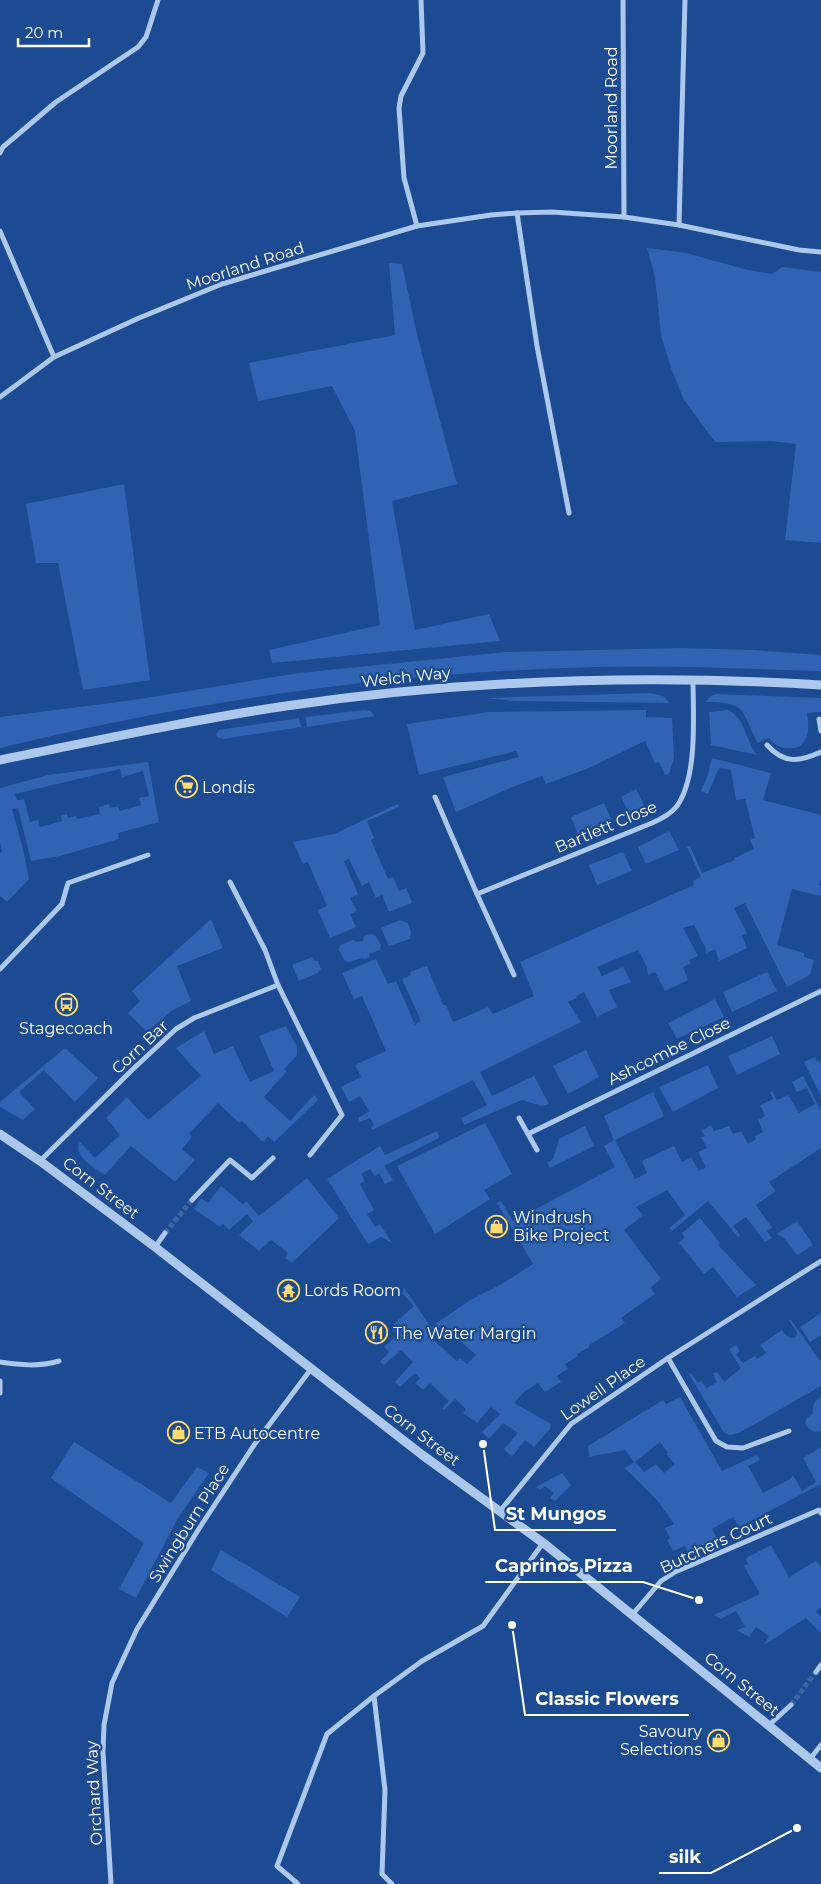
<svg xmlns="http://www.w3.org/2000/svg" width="821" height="1884" viewBox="0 0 821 1884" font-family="Montserrat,sans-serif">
<rect width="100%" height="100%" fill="#1c4a93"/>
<g fill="#3063b1" fill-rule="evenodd">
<polygon points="647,248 686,253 748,270 772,274 782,267 821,272 821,543 785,540 796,444 771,441 715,442 684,400 671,368 661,335 655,277"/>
<polygon points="389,263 402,264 418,339 457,484 392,501 415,630 489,614 500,641 272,663 269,650 380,625 355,431 332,386 258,401 249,363 395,335"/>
<polygon points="124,484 150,680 83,690 58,563 36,563 26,504"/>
<path d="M680 648 753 650 821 655V671C746 669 671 665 596 667 396 672 195 700 0 748V717L133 700 299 673 506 652Z"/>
<polygon points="650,693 663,696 670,703 514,701 484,698"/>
<path d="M715 694 821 698V712L807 713C809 728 810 736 799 747 786 750 777 748 769 738L758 743C740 711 749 702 705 702L711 696Z"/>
<polygon points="364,710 370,711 375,716 307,727 306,717"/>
<polygon points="646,710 646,717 672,718 674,758 669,774 665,775 659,762 655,763 645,741 589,768 546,784 542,776 515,786 456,812 443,777 519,757 516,751 419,775 407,724 489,712"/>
<path d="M728 710C745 717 745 740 757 755L711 745 709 712Z"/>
<polygon points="299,718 301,727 223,739 217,737 216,734 219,730"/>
<polygon points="712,758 771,773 763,800 821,815 821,876 819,885 821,886 820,896 792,889 777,945 804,953 804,957 814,960 810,975 787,987 745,903 734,908 747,933 742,936 747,948 719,961 715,949 706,953 706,949 694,925 683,928 698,956 689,960 691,963 683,967 688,980 665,991 655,972 648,975 647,967 638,950 597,967 602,976 623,967 631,982 609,990 617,1007 597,1017 584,992 576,996 577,998 568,1002 581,1022 480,1072 492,1096 534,1076 549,1104 542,1106 522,1100 464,1125 461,1118 487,1105 473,1080 372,1130 371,1127 374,1125 370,1118 360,1122 358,1118 369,1111 360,1096 349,1102 341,1087 361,1077 355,1065 386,1051 362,996 354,999 342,973 376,959 388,984 396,981 415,1025 421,1021 402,979 411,975 410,972 427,966 443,1005 446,1005 453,1022 488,1007 493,1014 534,996 520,962 694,885 693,881 701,877 687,847 690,846 702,873 735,860 734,858 754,849 750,840 755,838 745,799 736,800 731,770 719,768 708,794 701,791 707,777"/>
<path d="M148 762 159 822 118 833 119 839 60 856 31 861 18 808 12 809 23 849 29 879 7 902 0 896V853L2 852 0 842V788L48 775ZM120 769 122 777 143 771 149 796 139 798 141 805 120 811 118 806 110 808 109 804 99 807 100 814 77 819 76 816 68 818 67 814 61 816 62 821 40 827 38 820 30 822 24 799 17 800 15 794Z"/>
<polygon points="636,789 645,807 629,813 621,797"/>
<polygon points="604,803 612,821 578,835 571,817"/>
<polygon points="398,804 399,807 367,821 374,838 371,840 388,879 393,877 399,891 406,888 412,903 389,912 382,895 376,898 369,882 362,886 349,859 344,861 358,894 350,898 357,911 350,914 356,927 330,938 318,910 327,906 308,862 303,864 293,842 334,834"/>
<polygon points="669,831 679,850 646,864 638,847"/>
<polygon points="623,852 632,871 597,885 589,865"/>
<polygon points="211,919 223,948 177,966 191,1001 171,1011 147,1032 128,1013 140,1001 132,991"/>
<polygon points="400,920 408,923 411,932 410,939 389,946 381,928"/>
<polygon points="371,934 375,935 381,945 380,950 369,954 370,957 364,959 362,958 350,962 345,961 339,950 340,945 353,940 357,942 363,941 364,936"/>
<polygon points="312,957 313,960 318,961 321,969 318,973 299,981 292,965"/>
<polygon points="767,972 777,991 732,1012 723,992"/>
<polygon points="715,999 724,1017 677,1039 668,1023"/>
<path d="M286 1026 297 1047V1055L284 1069 287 1071 264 1097 290 1121 314 1095 318 1100 274 1142 268 1136 263 1142 242 1121 239 1123 218 1103 189 1134 192 1137 182 1149 195 1160 175 1182 131 1146 105 1175C95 1168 72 1156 80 1142L95 1158 120 1135 106 1118 127 1097 148 1120 201 1076 176 1048 204 1031 214 1054 233 1046 250 1082 274 1071 259 1036Z"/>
<polygon points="772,1036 780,1054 737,1075 728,1056"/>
<polygon points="65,1048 98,1078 75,1102 44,1070 19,1092 35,1109 23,1120 0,1107 0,1102"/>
<polygon points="586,1050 599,1077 568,1094 553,1066"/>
<polygon points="815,1057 818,1062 821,1061 821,1096 804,1062"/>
<polygon points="708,1065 718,1088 673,1112 659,1087"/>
<path d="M803 1076 821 1111V1148L769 1182 776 1191 756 1205 772 1228 767 1231 772 1238 765 1242 746 1217 733 1226 740 1235 738 1237 708 1201 672 1231 669 1228 685 1215 667 1190 636 1207 643 1215 624 1230 661 1279 650 1288 655 1294 621 1318 625 1323 589 1345V1347L577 1354 578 1356 565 1364 568 1369 557 1376 561 1382 545 1392 538 1383 525 1391 514 1403 551 1424 550 1429 534 1447 525 1440 512 1457 504 1449 518 1433 503 1423 489 1439 482 1432 500 1414 491 1407 477 1423 463 1413 466 1409 455 1399 444 1410 442 1408 449 1401 430 1383 423 1390 415 1383 420 1378 415 1373 400 1387 395 1382 413 1362 401 1350 384 1365 380 1362 389 1352 384 1347 397 1335 393 1331 396 1327 393 1325 414 1306 402 1293 404 1288 431 1327 472 1299 502 1284 533 1264 497 1203 501 1201 513 1221 615 1167 604 1146 614 1140 604 1116 653 1092 664 1116 615 1140 635 1179 647 1173 642 1161 674 1146 682 1162 691 1157 699 1171 706 1167 698 1152 707 1148 701 1137 705 1136 701 1131 711 1125 714 1131 729 1126 733 1134 741 1131 748 1144 756 1139 755 1136 763 1132 758 1120 765 1116 760 1105 773 1099 770 1092 772 1091 777 1100 788 1095 799 1113 815 1104 807 1088 797 1092 792 1082ZM442 1325 476 1355 467 1364 460 1358 457 1361 431 1338Z"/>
<polygon points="485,1123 512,1174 484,1190 490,1199 435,1234 397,1166"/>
<polygon points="585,1126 594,1146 550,1168 547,1163 553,1159 559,1139"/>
<polygon points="437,1131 439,1138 384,1166 393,1180 385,1184 379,1173 375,1176 370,1169 361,1174 365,1181 360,1184 374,1210 367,1214 375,1227 380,1224 392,1243 381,1237 368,1244 327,1179 380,1146 385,1155"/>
<polygon points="307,1178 339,1218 292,1263 285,1258 288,1253 271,1240 259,1251 239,1235 253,1221 247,1214 229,1230 223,1224 220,1227 194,1209 201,1198 208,1203 221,1186 243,1204 246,1201 259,1216"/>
<polygon points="700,1218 720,1243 718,1245 756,1285 737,1297 713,1267 704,1274 679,1243 685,1237 682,1233"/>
<polygon points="797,1221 813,1245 797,1255 783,1237 776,1234"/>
<polygon points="821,1313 821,1335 810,1342 800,1327"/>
<path d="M789 1320H791L821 1362V1386L739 1433 730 1435 724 1433 689 1374 691 1373 698 1383 701 1381 707 1388 717 1382 713 1374 717 1372 724 1382 741 1368 729 1349 736 1345 740 1351 736 1355 743 1363 755 1356 757 1359 766 1353 760 1345 782 1330C786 1335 789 1340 796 1337L797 1332Z"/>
<path d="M680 1397 722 1471 757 1455 760 1460 748 1466 763 1493 790 1479 793 1475 802 1491 816 1482 803 1458 821 1447V1484L739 1527 733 1517 712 1529 718 1541 690 1556 685 1546 673 1551 667 1540 670 1538 665 1528 674 1524 657 1500 625 1468 634 1462 625 1450 589 1457 588 1446 663 1400 666 1404ZM660 1442 668 1453 666 1454 675 1464 664 1473 656 1464 644 1472 635 1462Z"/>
<path d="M821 1397V1431L815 1432C809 1429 804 1427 806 1419L813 1413C812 1405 815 1401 821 1397Z"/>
<polygon points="74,1442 171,1503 197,1467 209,1473 177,1520 136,1598 119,1589 144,1543 51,1478"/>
<polygon points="562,1473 571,1485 555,1501 550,1498 554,1493 545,1486 540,1490 536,1487"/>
<polygon points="771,1545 789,1577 816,1561 821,1567 821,1606 816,1612 821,1617 821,1633 806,1618 764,1645 769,1636 756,1627 749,1637 737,1630 745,1627 736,1611 721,1619 714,1615 760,1594 744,1566 748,1564 746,1560 748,1557"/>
<polygon points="221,1550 300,1597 287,1617 211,1570"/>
</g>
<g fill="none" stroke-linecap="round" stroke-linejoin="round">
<g stroke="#3e65a3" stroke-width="5" stroke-dasharray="5 2.5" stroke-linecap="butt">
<polyline points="165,1233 192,1200"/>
<polyline points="791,1705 816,1672"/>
</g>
<g stroke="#adc8ef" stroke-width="5">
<polyline points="623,0 624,217"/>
<polyline points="0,153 3,147 56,102 138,47 146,37 158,0"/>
<polyline points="517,213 537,346 569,513"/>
<polyline points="679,225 685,0"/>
<polyline points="417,226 404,178 399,108 401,96 423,53 421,0"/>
<polyline points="0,231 54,357"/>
<polyline points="0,397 54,357 139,318 222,284 417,226 491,215 517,213 552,212 624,217 679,225 799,250 821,252"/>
<polyline points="819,719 821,731"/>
<path d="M767 745C784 764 799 762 821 752"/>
<polyline points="435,797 477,894"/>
<polyline points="230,882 265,950 278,985 342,1115 310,1155"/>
<polyline points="0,969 62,904 68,883 148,855"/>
<path d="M514 975 477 894 652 823C661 819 671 814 677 806 698 776 693 715 693 680"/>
<polyline points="519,1118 537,1150"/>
<polyline points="528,1134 821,991"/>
<polyline points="40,1161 132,1070 176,1029 194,1018 278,985"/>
<polyline points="192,1200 230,1160 252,1178 273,1158"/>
<polyline points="155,1247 165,1233"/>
<polyline points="668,1358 716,1441 727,1447 743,1448 789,1431"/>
<path d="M0 1362C20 1365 39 1367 59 1361"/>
<polyline points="0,1381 0,1393"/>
<polyline points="500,1511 571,1424 668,1358 821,1261"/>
<polyline points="632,1615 661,1581 675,1572 819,1510 821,1513"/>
<polyline points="816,1672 821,1665"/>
<polyline points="374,1696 385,1790 382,1874 392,1884"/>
<polyline points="769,1725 791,1705"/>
<polyline points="810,1759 821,1745"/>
<polyline points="111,1884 103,1752 104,1725 112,1683 137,1629 200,1527 254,1445 311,1369"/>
<polyline points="298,1884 277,1866 327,1734 374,1696 422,1661 483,1626 543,1543"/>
</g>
<g stroke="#adc8ef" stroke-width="9">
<path d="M0 760C95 741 190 720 286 706 463 680 642 674 821 685"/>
<polyline points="0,1134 40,1161 155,1247 421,1454 546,1545 821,1768"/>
</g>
</g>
<defs>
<symbol id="supermarket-ring" viewBox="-11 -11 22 22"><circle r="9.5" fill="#1c4a93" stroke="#ffdc6c" stroke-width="1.5"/><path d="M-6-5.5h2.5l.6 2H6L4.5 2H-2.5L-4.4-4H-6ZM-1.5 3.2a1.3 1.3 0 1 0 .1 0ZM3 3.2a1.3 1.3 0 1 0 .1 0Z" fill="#ffdc6c"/></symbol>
<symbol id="bus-ring" viewBox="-11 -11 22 22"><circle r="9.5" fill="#1c4a93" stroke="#ffdc6c" stroke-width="1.5"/><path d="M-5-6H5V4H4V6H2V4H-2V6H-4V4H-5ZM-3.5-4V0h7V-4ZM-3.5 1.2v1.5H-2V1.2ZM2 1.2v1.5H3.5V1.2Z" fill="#ffdc6c"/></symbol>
<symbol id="shop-ring" viewBox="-11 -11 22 22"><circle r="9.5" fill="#1c4a93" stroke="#ffdc6c" stroke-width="1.5"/><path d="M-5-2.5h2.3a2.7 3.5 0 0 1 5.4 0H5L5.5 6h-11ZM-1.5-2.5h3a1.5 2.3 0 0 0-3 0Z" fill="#ffdc6c"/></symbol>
<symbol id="temple-ring" viewBox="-11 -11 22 22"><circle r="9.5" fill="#1c4a93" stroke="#ffdc6c" stroke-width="1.5"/><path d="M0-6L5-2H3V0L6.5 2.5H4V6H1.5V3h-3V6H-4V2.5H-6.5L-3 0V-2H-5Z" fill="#ffdc6c"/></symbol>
<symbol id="restaurant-ring" viewBox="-11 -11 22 22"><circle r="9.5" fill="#1c4a93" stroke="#ffdc6c" stroke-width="1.5"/><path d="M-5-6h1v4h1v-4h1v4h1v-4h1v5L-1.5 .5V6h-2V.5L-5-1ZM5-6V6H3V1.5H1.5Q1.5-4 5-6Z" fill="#ffdc6c"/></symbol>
</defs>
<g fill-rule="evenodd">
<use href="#supermarket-ring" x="174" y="774" width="25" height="25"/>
<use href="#bus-ring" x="54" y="992" width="25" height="25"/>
<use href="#shop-ring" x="484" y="1214" width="25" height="25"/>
<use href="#temple-ring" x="276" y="1278" width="25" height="25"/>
<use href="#restaurant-ring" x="364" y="1320" width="25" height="25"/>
<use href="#shop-ring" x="166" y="1420" width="25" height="25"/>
<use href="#shop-ring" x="706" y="1728" width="25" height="25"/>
</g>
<g text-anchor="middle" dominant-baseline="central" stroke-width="4.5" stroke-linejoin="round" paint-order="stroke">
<g font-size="16" fill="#fff" stroke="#1c4a93">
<text transform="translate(611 108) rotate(-90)">Moorland Road</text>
<text transform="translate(245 266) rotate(-18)">Moorland Road</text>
<text transform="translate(406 677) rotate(-6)">Welch Way</text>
<text transform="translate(606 827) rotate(-23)">Bartlett Close</text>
<text transform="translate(140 1047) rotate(-43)">Corn Bar</text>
<text transform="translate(669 1051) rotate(-26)">Ashcombe Close</text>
<text transform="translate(101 1188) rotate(37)">Corn Street</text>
<text transform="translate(603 1388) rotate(-35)">Lowell Place</text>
<text transform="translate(422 1435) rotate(37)">Corn Street</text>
<text transform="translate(189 1523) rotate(-58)">Swingburn Place</text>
<text transform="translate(716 1543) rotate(-25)">Butchers Court</text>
<text transform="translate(742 1684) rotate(39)">Corn Street</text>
<text transform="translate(94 1793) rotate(-93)">Orchard Way</text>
</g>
<g font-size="16" fill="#fff" stroke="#1c4a93" text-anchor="start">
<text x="202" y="787">Londis</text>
<text x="66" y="1028" text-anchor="middle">Stagecoach</text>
<text x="513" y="1217">Windrush<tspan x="513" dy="18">Bike Project</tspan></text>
<text x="304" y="1290">Lords Room</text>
<text x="393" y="1333">The Water Margin</text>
<text x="194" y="1433">ETB Autocentre</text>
<text x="702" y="1731" text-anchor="end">Savoury<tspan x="702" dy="18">Selections</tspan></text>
</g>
</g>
<path fill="none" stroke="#fff" stroke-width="2" d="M483 1444L495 1530H616M699 1600L643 1582H485M512 1625L525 1715H689M797 1828L711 1873H659"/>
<g fill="#fff" stroke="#1c4a93" stroke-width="2">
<circle cx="483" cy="1444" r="5"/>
<circle cx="699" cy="1600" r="5"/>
<circle cx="512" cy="1625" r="5"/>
<circle cx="797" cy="1828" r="5"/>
</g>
<g font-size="18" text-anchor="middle" font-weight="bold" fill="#fff" stroke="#1c4a93" stroke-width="4.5" stroke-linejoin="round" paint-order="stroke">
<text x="556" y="1520">St Mungos</text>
<text x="564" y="1572">Caprinos Pizza</text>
<text x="607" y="1705">Classic Flowers</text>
<text x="685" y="1863">silk</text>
</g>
<path d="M18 38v8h71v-8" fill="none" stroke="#ffffff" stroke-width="2.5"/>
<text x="25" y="38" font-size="15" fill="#ffffff" stroke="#1c4a93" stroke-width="4" paint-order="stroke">20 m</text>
</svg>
